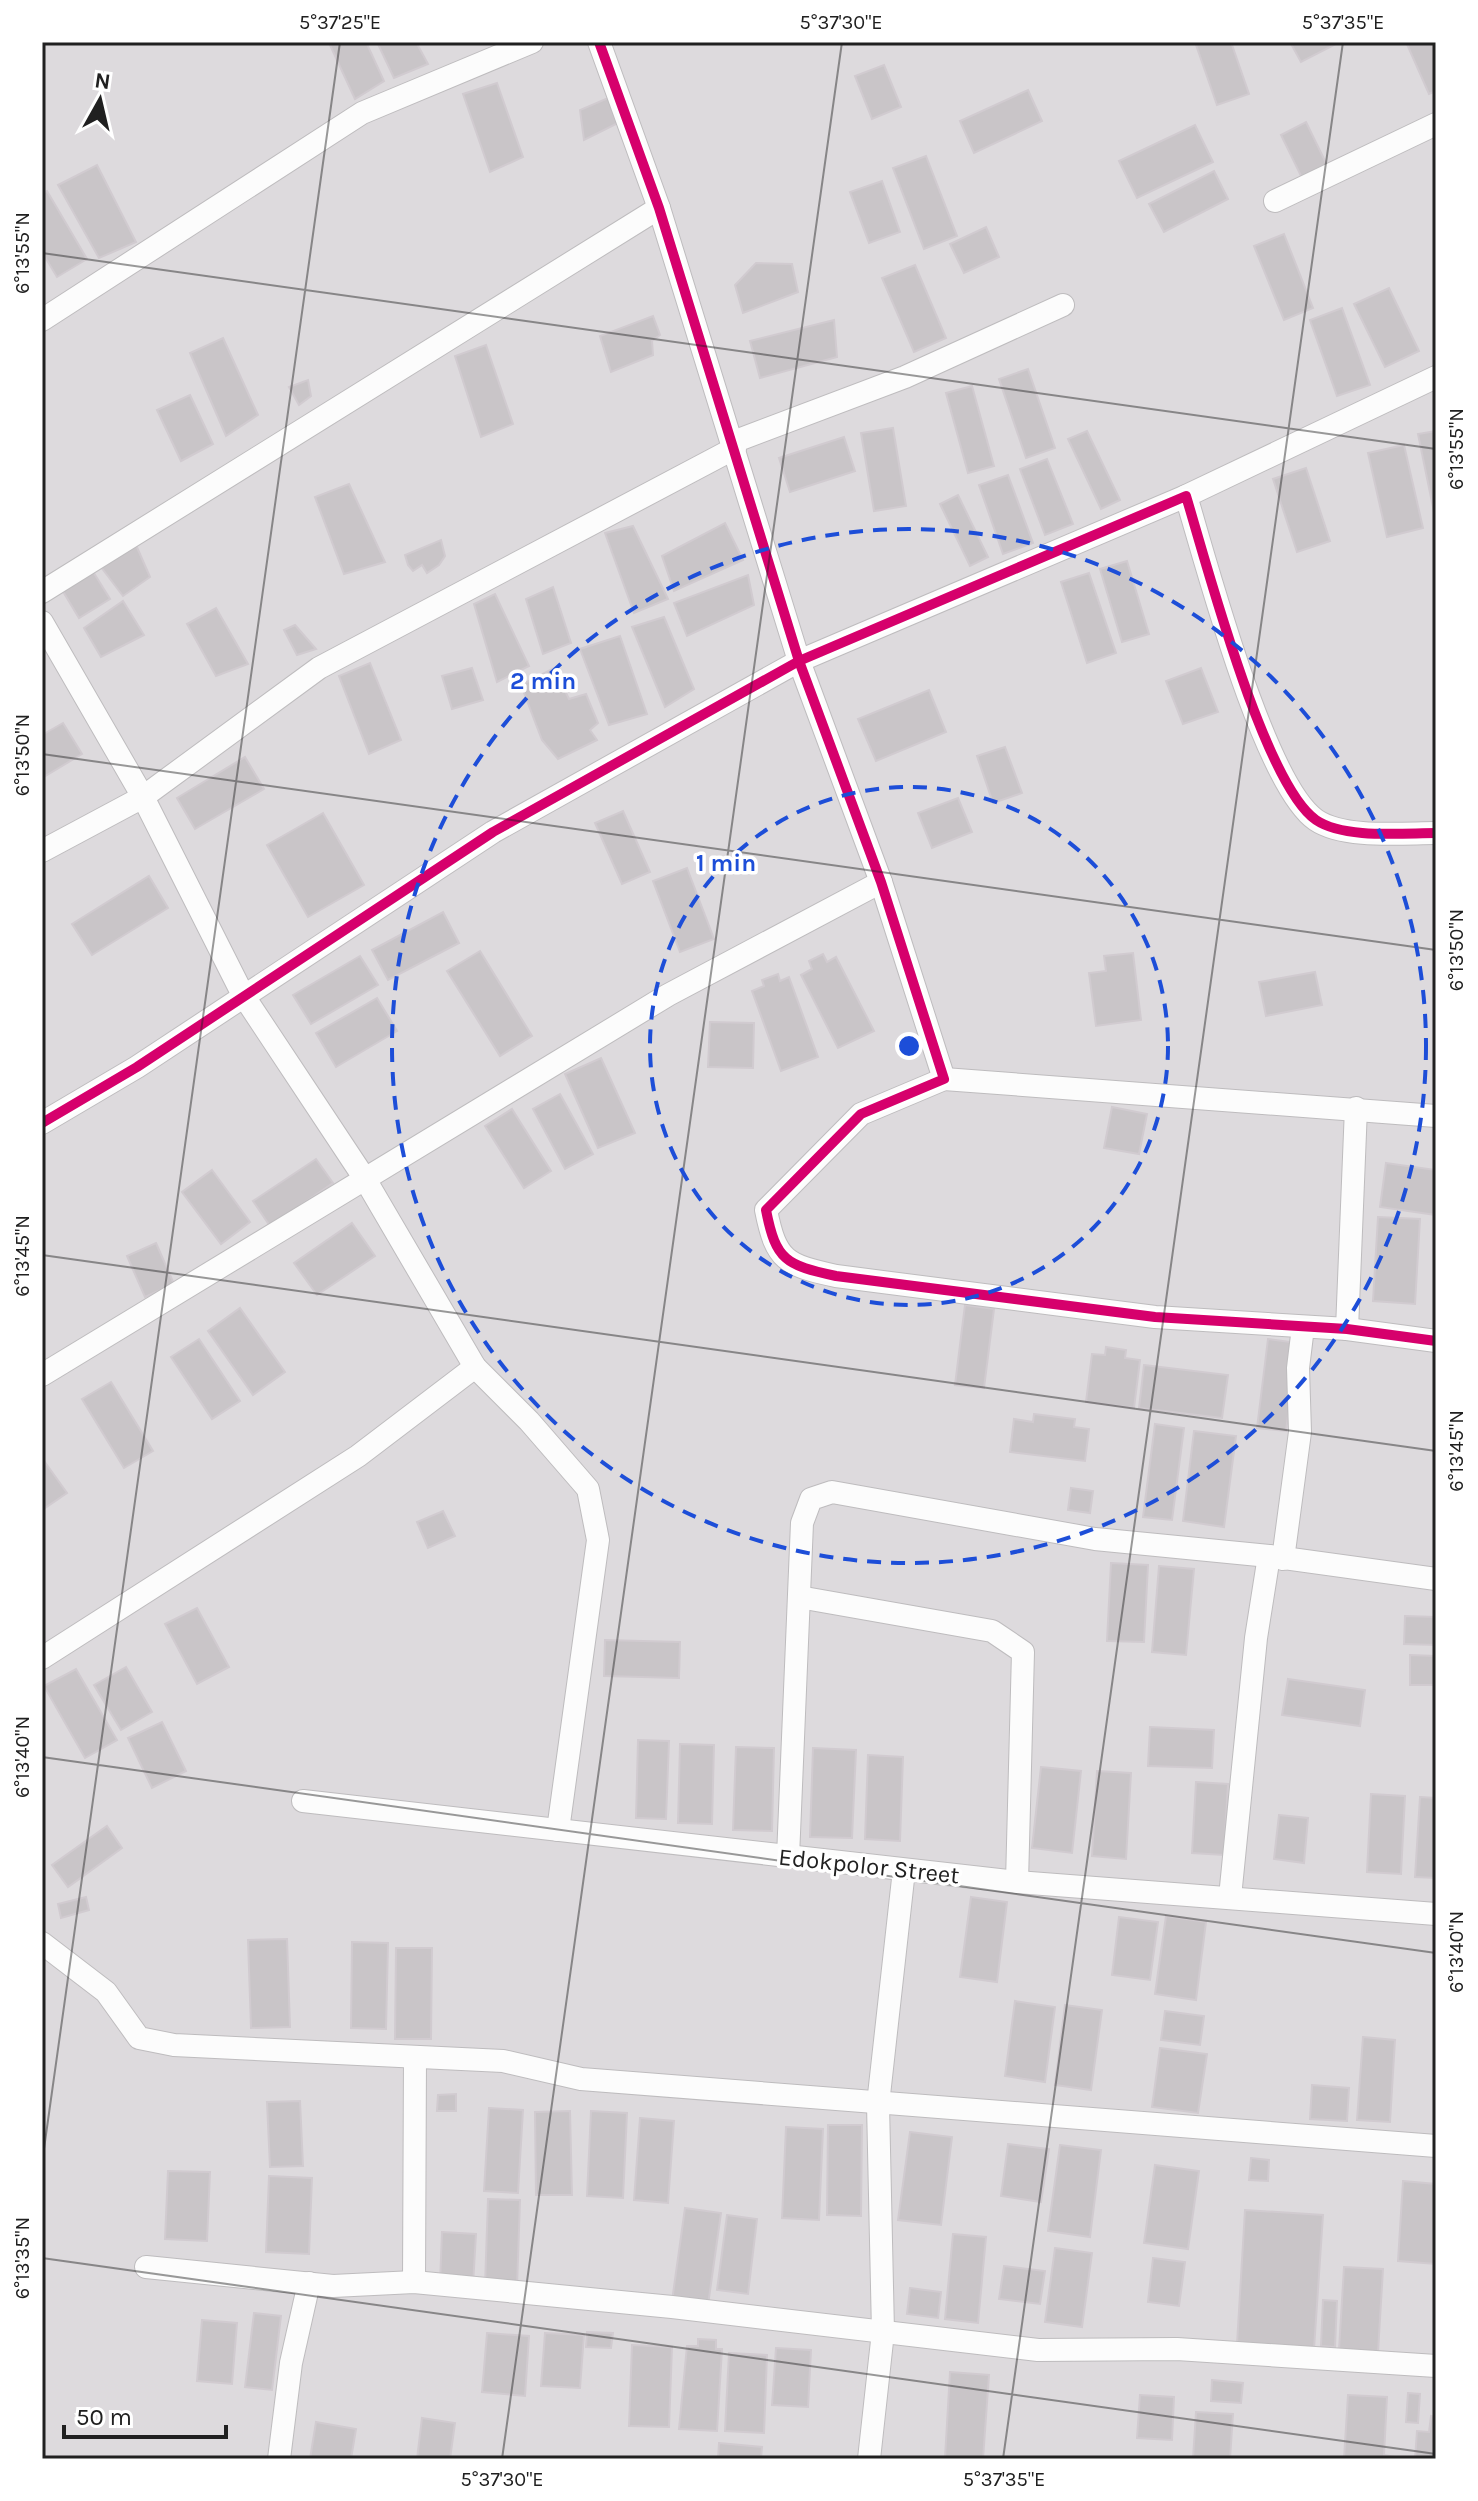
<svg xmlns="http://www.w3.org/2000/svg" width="1478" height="2501" viewBox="0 0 1478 2501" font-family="Karla,sans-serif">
<rect width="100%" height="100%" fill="#eee9ed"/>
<rect fill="#dddadd" x="42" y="42" width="1394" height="2417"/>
<g fill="#c9c5c8" stroke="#d1cbd0" stroke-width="2">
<polygon points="366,42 384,81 355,99 329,43"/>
<polygon points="377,42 416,42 428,64 394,78"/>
<polygon points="1195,42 1231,42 1249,94 1217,105"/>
<polygon points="1290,42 1338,42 1338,43 1301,62"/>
<polygon points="1406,42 1436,42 1436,91 1429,94"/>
<polygon points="884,65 901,107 872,119 855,76"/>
<polygon points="497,83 523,157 490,172 463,94"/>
<polygon points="1028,90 1042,121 974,153 960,121"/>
<polygon points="608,98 618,123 584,140 580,110"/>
<polygon points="1306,122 1327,165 1302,178 1281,135"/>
<polygon points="1195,125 1213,162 1137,198 1119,161"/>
<polygon points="926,156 957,236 924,249 893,168"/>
<polygon points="97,165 136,242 99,258 58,185"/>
<polygon points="1214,171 1228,199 1164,232 1149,204"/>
<polygon points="882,181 900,232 869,243 850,192"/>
<polygon points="47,191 87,259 57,277 42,252 42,193"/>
<polygon points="986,227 999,257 964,273 950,244"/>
<polygon points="1284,234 1313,308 1284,320 1254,246"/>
<polygon points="756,263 792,264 798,292 743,313 735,285"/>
<polygon points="915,265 946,338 914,352 882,278"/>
<polygon points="1389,288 1419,351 1385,367 1354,304"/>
<polygon points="1342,308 1370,385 1337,396 1310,320"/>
<polygon points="653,316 660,335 652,341 653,355 611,372 600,336"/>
<polygon points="834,320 837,357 760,378 750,341"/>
<polygon points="223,338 258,415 226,436 190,353"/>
<polygon points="486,345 513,424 481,437 455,356"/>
<polygon points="1028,369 1055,448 1026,458 999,379"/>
<polygon points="308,380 311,396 299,405 289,387"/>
<polygon points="972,386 994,466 968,473 946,393"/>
<polygon points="190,395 213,444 181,461 157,410"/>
<polygon points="893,428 906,506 874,511 861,433"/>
<polygon points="1087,431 1120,500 1101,509 1068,439"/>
<polygon points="1436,431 1436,522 1418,434"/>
<polygon points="844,437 855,471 790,492 779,458"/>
<polygon points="1404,445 1423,528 1387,537 1368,453"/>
<polygon points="1047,459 1073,524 1045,535 1020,469"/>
<polygon points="1306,468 1330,541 1297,552 1273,479"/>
<polygon points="1008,475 1033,543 1003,554 979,485"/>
<polygon points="349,484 385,562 344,574 315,497"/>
<polygon points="958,495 988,557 970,566 940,504"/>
<polygon points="725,523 743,560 674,591 662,556"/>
<polygon points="633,526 668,599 634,613 605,533"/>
<polygon points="441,540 445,556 439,565 427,573 422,565 413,571 408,565 405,555"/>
<polygon points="136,545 150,577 123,596 101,567"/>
<polygon points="1127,561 1149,634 1122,642 1100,569"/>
<polygon points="92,570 110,599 79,618 61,588"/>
<polygon points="1089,573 1116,653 1087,663 1061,582"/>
<polygon points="748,575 754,605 687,636 674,603"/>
<polygon points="553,587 571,643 543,654 526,599"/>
<polygon points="495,594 529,666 497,682 474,604"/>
<polygon points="123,601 144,635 101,657 84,628"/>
<polygon points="216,608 248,664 216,676 187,624"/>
<polygon points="664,617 694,689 665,707 632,627"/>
<polygon points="295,625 316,649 297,655 284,630"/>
<polygon points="620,636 647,714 609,725 580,649"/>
<polygon points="370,663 401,740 369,754 339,676"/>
<polygon points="472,668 483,700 452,709 442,676"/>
<polygon points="554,668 569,699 586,694 598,723 590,730 597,740 558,759 542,740 521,685"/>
<polygon points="1201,668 1218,712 1183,724 1166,681"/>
<polygon points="929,690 946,732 876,761 858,719"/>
<polygon points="63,723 82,754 42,778 42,735"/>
<polygon points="1005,747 1022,793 993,803 977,756"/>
<polygon points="245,757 264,789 195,829 177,798"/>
<polygon points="958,798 972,832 932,848 918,813"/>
<polygon points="623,811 650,872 622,884 595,823"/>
<polygon points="323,813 364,885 308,917 267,845"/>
<polygon points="687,868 714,939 680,952 653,881"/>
<polygon points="149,876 168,908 92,955 72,924"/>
<polygon points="443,912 459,943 388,980 372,950"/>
<polygon points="480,951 532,1036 500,1056 447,971"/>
<polygon points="1133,953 1141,1020 1096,1026 1089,973 1106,971 1104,956"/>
<polygon points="823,954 827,962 836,957 874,1031 838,1048 801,975 812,969 809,961"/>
<polygon points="360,956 378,985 311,1024 293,995"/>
<polygon points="1315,972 1322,1005 1266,1016 1259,982"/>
<polygon points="778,974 780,981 789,977 818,1057 781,1071 752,991 764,986 762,980"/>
<polygon points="377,998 397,1031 336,1067 316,1033"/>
<polygon points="710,1022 754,1023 753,1068 708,1067"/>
<polygon points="601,1058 635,1133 598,1148 565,1074"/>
<polygon points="560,1094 593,1154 565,1169 533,1109"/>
<polygon points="1112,1107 1147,1114 1139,1154 1104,1148"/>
<polygon points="512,1109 551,1171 524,1188 485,1126"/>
<polygon points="316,1159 333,1183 270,1226 253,1201"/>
<polygon points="1386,1163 1436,1170 1436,1215 1380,1207"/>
<polygon points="212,1170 250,1222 221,1244 182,1192"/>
<polygon points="1378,1217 1420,1219 1415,1304 1373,1301"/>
<polygon points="352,1223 375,1256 317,1295 294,1263"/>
<polygon points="156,1243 174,1284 145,1297 127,1256"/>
<polygon points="965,1305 994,1309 984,1388 955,1385"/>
<polygon points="240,1308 285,1372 253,1395 208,1331"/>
<polygon points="199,1339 240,1401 212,1419 171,1357"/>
<polygon points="1268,1339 1298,1343 1286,1431 1257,1428"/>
<polygon points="1106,1347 1126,1350 1125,1358 1140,1360 1134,1408 1086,1402 1092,1354 1105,1355"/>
<polygon points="1144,1365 1228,1375 1222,1418 1139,1408"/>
<polygon points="111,1382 153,1451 124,1468 82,1399"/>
<polygon points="1034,1414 1075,1419 1074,1427 1089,1429 1085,1461 1010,1452 1014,1419 1033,1422"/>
<polygon points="1155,1424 1184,1428 1172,1520 1143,1517"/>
<polygon points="1194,1431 1236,1436 1224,1527 1183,1521"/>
<polygon points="42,1458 67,1493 42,1510"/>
<polygon points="1071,1488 1093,1491 1090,1513 1068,1510"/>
<polygon points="443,1511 455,1536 428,1548 417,1522"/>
<polygon points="1111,1563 1148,1565 1144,1642 1107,1641"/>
<polygon points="1159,1566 1194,1569 1186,1655 1152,1652"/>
<polygon points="197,1608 229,1667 197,1684 165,1624"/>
<polygon points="1405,1616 1436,1617 1436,1645 1404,1644"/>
<polygon points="605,1640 680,1642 679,1678 604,1676"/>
<polygon points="1410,1655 1436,1656 1436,1685 1410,1685"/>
<polygon points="126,1667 152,1712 121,1730 94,1685"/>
<polygon points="76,1669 117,1740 85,1758 44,1686"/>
<polygon points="1288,1679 1365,1690 1360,1726 1282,1715"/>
<polygon points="162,1722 186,1771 152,1788 128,1738"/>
<polygon points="1150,1727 1214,1730 1212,1768 1148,1766"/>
<polygon points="638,1740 669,1741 666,1819 636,1818"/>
<polygon points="680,1744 714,1745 712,1824 678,1823"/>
<polygon points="736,1747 774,1748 772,1831 733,1830"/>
<polygon points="813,1748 856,1750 852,1838 810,1837"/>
<polygon points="868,1755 903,1757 900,1841 865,1839"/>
<polygon points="1041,1767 1081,1771 1072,1853 1032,1848"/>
<polygon points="1097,1771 1131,1773 1126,1859 1092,1856"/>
<polygon points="1196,1782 1228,1784 1224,1855 1192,1853"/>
<polygon points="1371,1794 1405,1796 1401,1874 1367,1872"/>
<polygon points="1420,1797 1436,1798 1436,1878 1415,1877"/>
<polygon points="1279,1815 1308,1818 1304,1863 1274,1859"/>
<polygon points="107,1826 122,1848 68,1887 52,1865"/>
<polygon points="86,1897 89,1910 61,1918 58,1904"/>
<polygon points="971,1897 1007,1902 997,1982 960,1977"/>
<polygon points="1166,1916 1206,1922 1196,2000 1155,1994"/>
<polygon points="1119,1917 1158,1922 1150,1980 1112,1975"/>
<polygon points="287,1939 290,2027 251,2028 248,1940"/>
<polygon points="352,1942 388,1943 386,2029 351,2028"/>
<polygon points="396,1948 432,1948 431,2039 395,2039"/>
<polygon points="1015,2001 1055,2007 1045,2082 1005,2076"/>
<polygon points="1065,2005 1102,2010 1091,2090 1055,2085"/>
<polygon points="1165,2011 1204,2016 1200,2045 1161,2040"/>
<polygon points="1363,2037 1395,2040 1390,2122 1357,2120"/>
<polygon points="1160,2048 1207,2054 1198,2113 1152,2107"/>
<polygon points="1312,2085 1349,2088 1347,2121 1310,2119"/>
<polygon points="456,2094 456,2111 437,2111 438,2095"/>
<polygon points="300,2101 303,2166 270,2167 267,2102"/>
<polygon points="489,2108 523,2110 518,2193 484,2191"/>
<polygon points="570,2111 572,2195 536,2195 535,2112"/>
<polygon points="591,2111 627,2113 623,2198 587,2196"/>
<polygon points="640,2118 674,2121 668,2203 634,2200"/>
<polygon points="828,2125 862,2125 861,2216 827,2215"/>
<polygon points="786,2127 823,2129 819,2220 782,2218"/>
<polygon points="910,2132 952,2137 941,2225 898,2220"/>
<polygon points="1008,2144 1049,2149 1041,2202 1001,2196"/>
<polygon points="1060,2145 1101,2150 1090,2237 1048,2231"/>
<polygon points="1251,2158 1269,2160 1268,2181 1249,2180"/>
<polygon points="1155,2165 1199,2171 1188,2249 1144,2243"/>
<polygon points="168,2171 210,2172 207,2241 165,2239"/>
<polygon points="269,2176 312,2178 309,2254 266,2252"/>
<polygon points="1403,2181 1436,2184 1436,2264 1398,2261"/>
<polygon points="488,2199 520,2200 517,2287 485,2286"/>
<polygon points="685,2208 721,2213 708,2305 672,2301"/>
<polygon points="1245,2210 1323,2215 1314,2349 1237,2344"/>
<polygon points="727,2215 757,2219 748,2294 717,2290"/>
<polygon points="442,2232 476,2234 473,2285 440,2283"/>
<polygon points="953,2234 986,2237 978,2323 945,2319"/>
<polygon points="1055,2248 1092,2253 1082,2327 1045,2322"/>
<polygon points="1153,2258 1185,2262 1179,2306 1148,2302"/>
<polygon points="1004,2266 1045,2271 1040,2304 999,2299"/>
<polygon points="1344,2267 1383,2269 1378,2352 1339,2350"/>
<polygon points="910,2288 941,2292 938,2318 907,2314"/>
<polygon points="1323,2300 1337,2301 1335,2347 1321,2346"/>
<polygon points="254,2313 281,2316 272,2390 245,2387"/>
<polygon points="202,2320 237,2323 232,2384 197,2381"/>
<polygon points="587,2332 613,2333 611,2348 586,2347"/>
<polygon points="487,2333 529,2336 525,2396 482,2392"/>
<polygon points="545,2333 584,2335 580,2388 541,2386"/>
<polygon points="698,2339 716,2340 716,2349 722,2349 717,2431 679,2429 687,2346 698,2346"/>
<polygon points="632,2345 672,2347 669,2427 629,2426"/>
<polygon points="776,2348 811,2350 808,2407 772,2405"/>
<polygon points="729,2353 767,2355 764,2433 725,2431"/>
<polygon points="950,2372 989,2375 983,2459 945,2458"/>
<polygon points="1212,2380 1243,2383 1241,2403 1211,2401"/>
<polygon points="1408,2393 1420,2394 1418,2423 1406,2422"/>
<polygon points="1140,2395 1174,2397 1172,2440 1137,2438"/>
<polygon points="1348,2395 1387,2397 1384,2455 1405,2459 1344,2459"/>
<polygon points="1196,2412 1233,2414 1230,2459 1193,2459"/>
<polygon points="1431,2416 1436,2417 1436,2459 1415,2459 1417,2431 1429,2432"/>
<polygon points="422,2418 455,2423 450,2459 417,2459"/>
<polygon points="316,2422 356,2429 351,2459 310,2459"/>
<polygon points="719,2443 762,2447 761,2459 718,2459"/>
</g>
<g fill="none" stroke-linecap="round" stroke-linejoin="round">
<defs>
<g id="minor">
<path d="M599 42 659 208 799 661 881 882 944 1079 861 1114 766 1210C776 1261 786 1265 836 1276L1155 1317 1347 1329 1436 1341"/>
<polyline points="1275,201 1436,124"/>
<polyline points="42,320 362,113 532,42"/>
<polyline points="733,442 905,377 1063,305"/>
<polyline points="1186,496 1436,377"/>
<polyline points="42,592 659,208"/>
<polyline points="42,622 143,797 243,995 365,1179 475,1367 529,1421 588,1489 598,1540 558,1830"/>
<polyline points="42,851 143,797 319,668 735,448"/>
<polyline points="944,1079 1436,1116"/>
<path d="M42 1123 137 1067 493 832 799 661 1186 496C1206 562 1264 784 1316 820 1344 839 1403 833 1436 833"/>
<polyline points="1347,1329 1356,1108"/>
<polyline points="42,1375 668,995 881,882"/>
<polyline points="1283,1559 1300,1432 1298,1368 1303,1327"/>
<polyline points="799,1597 992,1631 1023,1652 1017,1882"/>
<polyline points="42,1658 358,1456 475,1367"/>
<polyline points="303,1801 1017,1882 1436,1914"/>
<polyline points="788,1857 802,1523 811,1499 832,1492 1095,1539 1269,1556 1436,1579"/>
<polyline points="1230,1897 1256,1638 1269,1556"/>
<polyline points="42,1943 106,1992 139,2038 174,2045 503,2061 581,2079 1436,2146"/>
<polyline points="146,2267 333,2286 414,2282 672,2307 1038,2350 1177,2349 1436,2366"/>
<polyline points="414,2282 415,2057"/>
<polyline points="279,2459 291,2363 309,2283"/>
<polyline points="869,2459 883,2332 878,2104 904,1870"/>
</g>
</defs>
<use href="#minor" stroke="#bebcbe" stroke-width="24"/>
<use href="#minor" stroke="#fcfcfc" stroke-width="22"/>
<defs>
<g id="cycleway">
<path d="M599 42 659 208 799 661 881 882 944 1079 861 1114 766 1210C776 1261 786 1265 836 1276L1155 1317 1347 1329 1436 1341"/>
<path d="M42 1123 137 1067 493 832 799 661 1186 496C1206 562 1264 784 1316 820 1344 839 1403 833 1436 833"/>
</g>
</defs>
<use href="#cycleway" stroke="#fff" stroke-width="15"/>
<use href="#cycleway" stroke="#d6006c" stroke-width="10"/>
</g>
<path fill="none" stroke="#202020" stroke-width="2" stroke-opacity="0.45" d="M42 253 1436 449M42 754 1436 950M42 1255 1436 1451M42 1757 1436 1953M42 2163 340 42M42 2258 1436 2454M502 2459 842 42M1003 2459 1343 42"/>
<g fill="none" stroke="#1d4ed8" stroke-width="4" stroke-dasharray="14 10">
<circle cx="909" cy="1046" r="259"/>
<circle cx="909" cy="1046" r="517"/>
</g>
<g text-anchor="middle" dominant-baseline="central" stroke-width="7" stroke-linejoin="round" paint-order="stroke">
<g font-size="24" fill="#202020" stroke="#fff">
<text transform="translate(869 1866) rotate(6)">Edokpolor Street</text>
</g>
</g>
<circle cx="909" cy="1046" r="12" fill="#1d4ed8" stroke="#fff" stroke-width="4"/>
<g font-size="24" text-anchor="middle" font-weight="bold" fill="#1d4ed8" stroke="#fff" stroke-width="7" stroke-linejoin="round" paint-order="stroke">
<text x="543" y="689">2 min</text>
<text x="726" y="871">1 min</text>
</g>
<rect width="1478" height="2501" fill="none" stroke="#ffffff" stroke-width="88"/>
<g transform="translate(100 100) rotate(8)" stroke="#ffffff" stroke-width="6" paint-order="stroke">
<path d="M0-6L14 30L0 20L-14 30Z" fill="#202020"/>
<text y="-12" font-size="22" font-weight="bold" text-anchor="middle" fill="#202020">N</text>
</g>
<path d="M64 2425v12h162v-12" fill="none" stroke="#202020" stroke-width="4"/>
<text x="76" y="2425" font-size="24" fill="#202020" stroke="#ffffff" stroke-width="6" paint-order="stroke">50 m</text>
<rect x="44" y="44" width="1390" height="2413" fill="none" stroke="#202020" stroke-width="3"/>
<g font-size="20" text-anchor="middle" fill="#202020">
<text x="340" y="29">5°37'25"E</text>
<text x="841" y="29">5°37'30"E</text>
<text x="1343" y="29">5°37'35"E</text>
<text transform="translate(22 253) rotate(-90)" y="7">6°13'55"N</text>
<text transform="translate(1456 449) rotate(-90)" y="7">6°13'55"N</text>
<text transform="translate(22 755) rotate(-90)" y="7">6°13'50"N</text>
<text transform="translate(1456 950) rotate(-90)" y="7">6°13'50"N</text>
<text transform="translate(22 1256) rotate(-90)" y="7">6°13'45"N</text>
<text transform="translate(1456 1451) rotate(-90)" y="7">6°13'45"N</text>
<text transform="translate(22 1757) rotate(-90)" y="7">6°13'40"N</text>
<text transform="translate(1456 1952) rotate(-90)" y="7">6°13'40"N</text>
<text transform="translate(22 2258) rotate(-90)" y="7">6°13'35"N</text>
<text x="502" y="2486">5°37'30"E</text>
<text x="1004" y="2486">5°37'35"E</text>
</g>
</svg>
